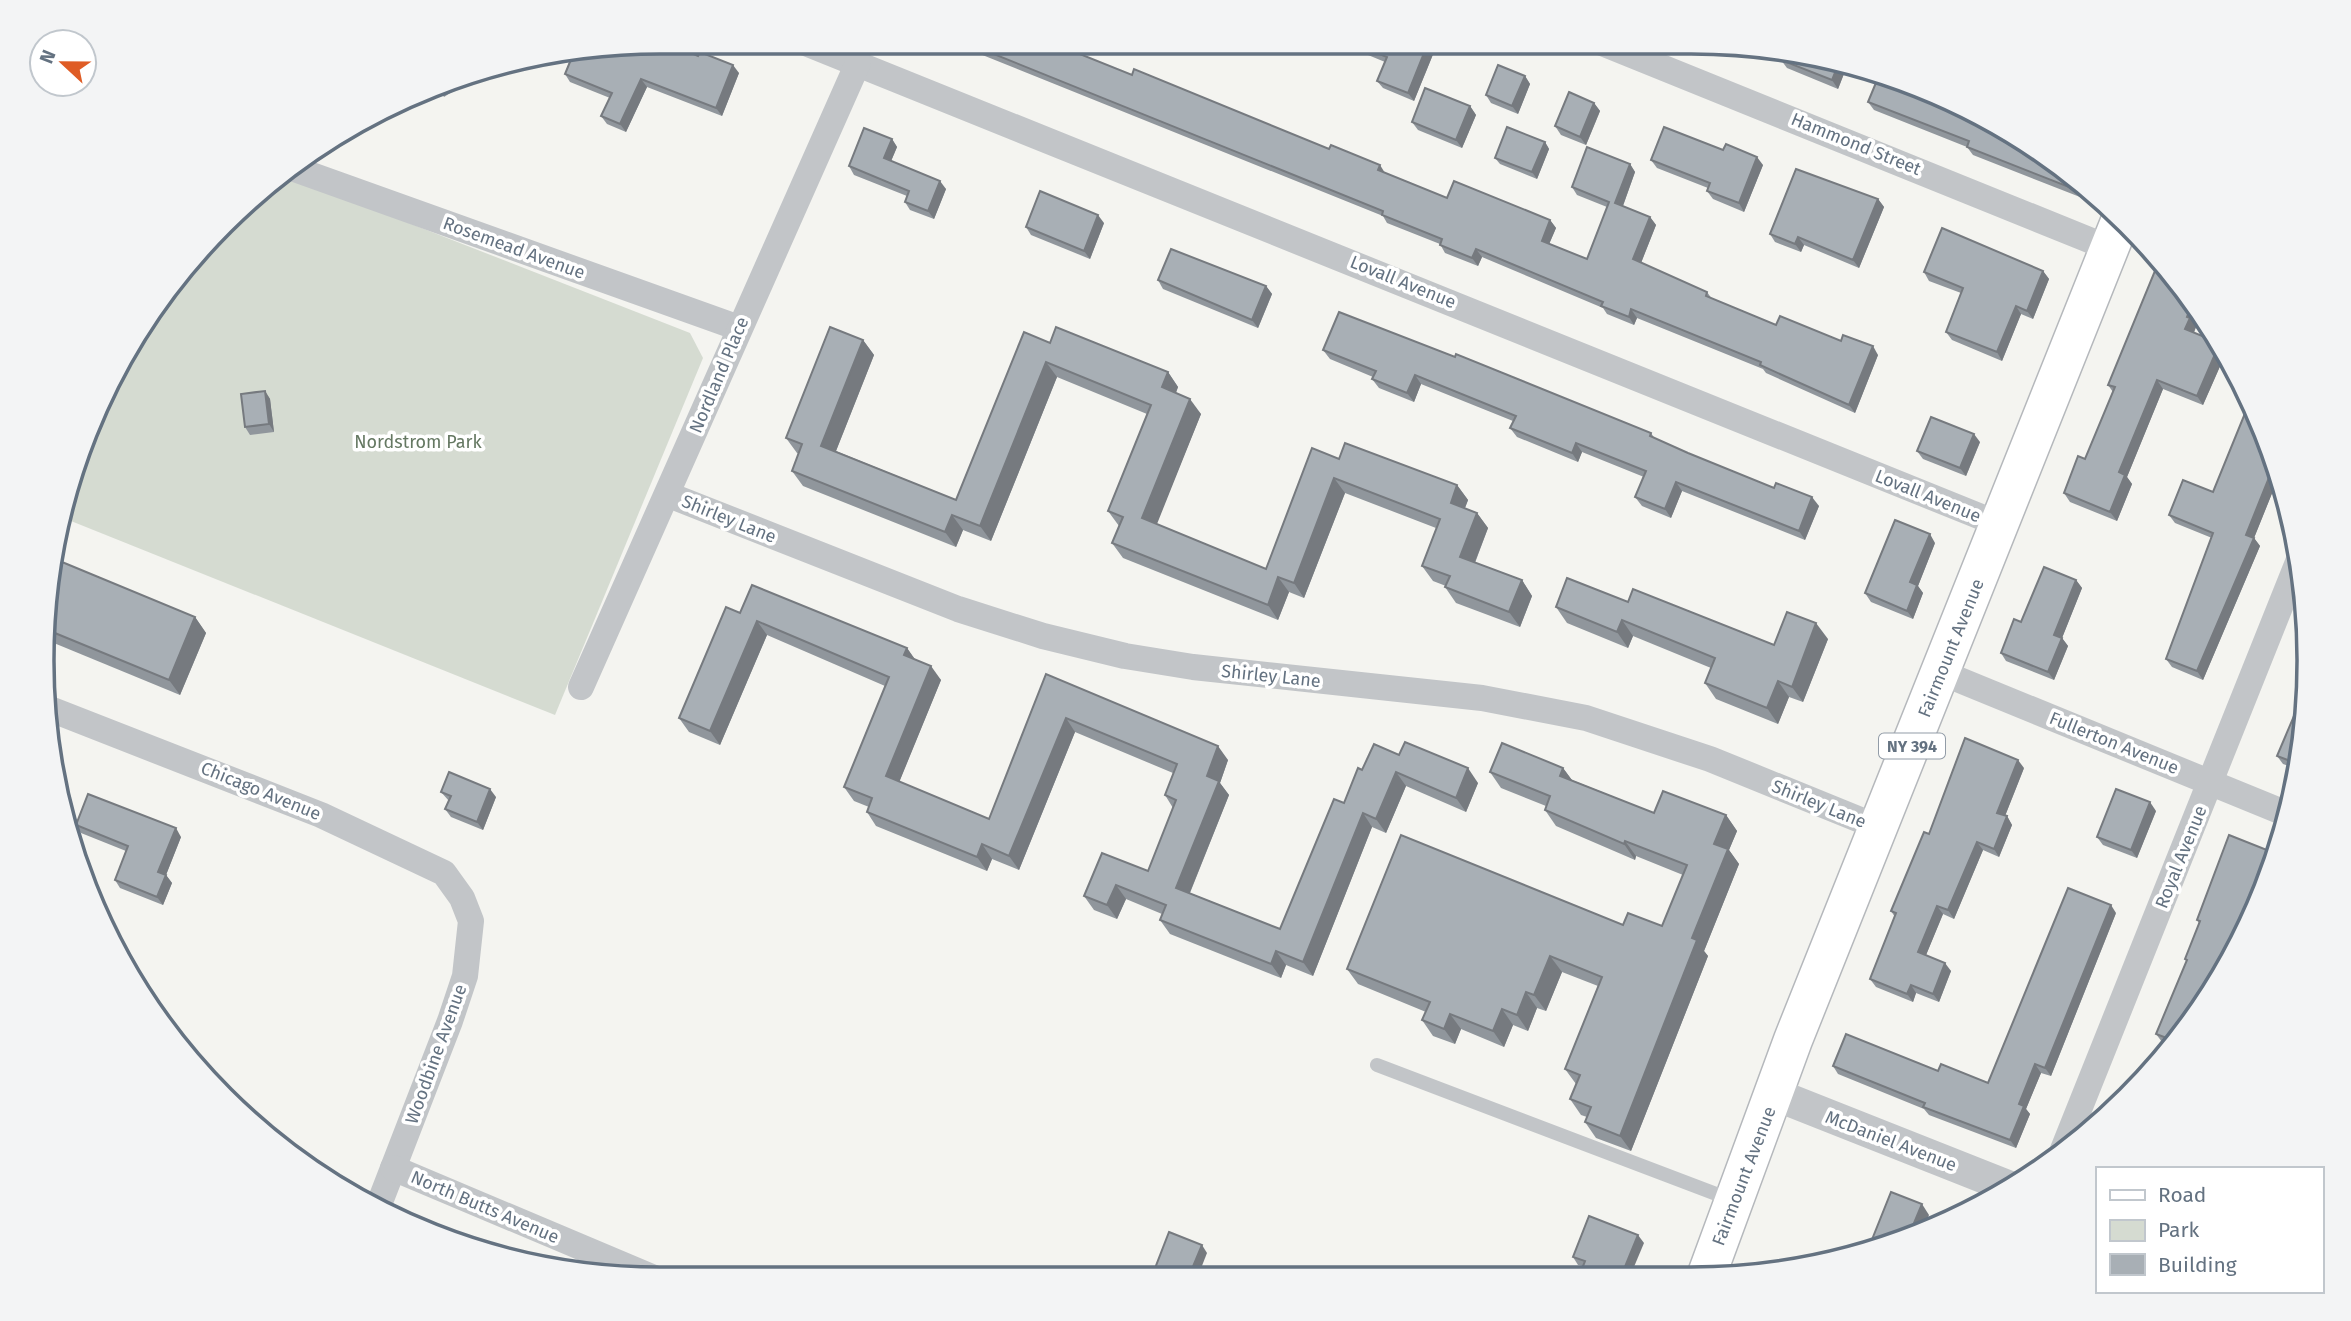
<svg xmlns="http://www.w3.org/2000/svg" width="2351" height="1321" viewBox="0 0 2351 1321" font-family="'Fira Sans',sans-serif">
<rect width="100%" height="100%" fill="#f4f4f0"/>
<polygon fill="#d5dbd1" points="281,173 690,333 703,358 555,715 61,517 63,500 146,317"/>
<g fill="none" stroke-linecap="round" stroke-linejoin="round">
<defs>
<polyline id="primary" points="1707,1274 1793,1040 2121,219"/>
</defs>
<use href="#primary" stroke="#b5b8bc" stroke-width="41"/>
<polyline stroke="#c2c5c8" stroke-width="14" points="1377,1065 1732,1200"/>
<g stroke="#c2c5c8" stroke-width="26">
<polyline points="803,42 2001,525"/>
<polyline points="1602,43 2109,248"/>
<polyline points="289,167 739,328"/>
<polyline points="669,495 958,609 1043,636 1125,656 1193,667 1482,698 1586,718 1710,759 1880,828"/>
<polyline points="1940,672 2287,814"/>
<polyline points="581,687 858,63"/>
<polyline points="45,707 321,815 444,873 462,898 471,921 465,976 450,1021 378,1207"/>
<polyline points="2062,1152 2298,562"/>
<polyline points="393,1168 654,1278"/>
</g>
<polyline stroke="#c2c5c8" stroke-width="33" points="1774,1094 2009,1187"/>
<use href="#primary" stroke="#fff" stroke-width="38"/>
</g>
<g fill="#90969c">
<polygon points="661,42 739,73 722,116 647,87 626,132 607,124 601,116 610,98 570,82 565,74 571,57 570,57"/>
<polygon points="950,42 1050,42 1132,75 1447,198 1550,220 1556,228 1549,244 1587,259 1607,207 1577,195 1572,187 1630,164 1635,172 1623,206 1650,217 1656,225 1641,263 1707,292 1712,299 1776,325 1841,341 1878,355 1855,413 1766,373 1763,369 1637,318 1634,325 1607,314 1603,308 1482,257 1478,266 1445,253 1440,244 1387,223 1383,216"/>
<polygon points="1339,43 1433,43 1436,47 1414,101 1383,88 1377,81 1385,62"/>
<polygon points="1734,44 1749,47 1748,50"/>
<polygon points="1783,54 1847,66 1838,89 1787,68 1781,60"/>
<polygon points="469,74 472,79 444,97 438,88 462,75"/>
<polygon points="1525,76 1530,84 1518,114 1491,103 1486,95"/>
<polygon points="1868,102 2000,125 2084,185 2080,197 1973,155 1967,147 1874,110"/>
<polygon points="1594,103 1600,111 1586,145 1561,135 1555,126"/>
<polygon points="1470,106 1476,115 1462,148 1418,130 1412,122"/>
<polygon points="892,139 897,147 891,161 946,189 934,219 910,210 905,202 907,196 854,175 849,166"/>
<polygon points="1545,142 1549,149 1537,179 1500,164 1495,158"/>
<polygon points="1723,150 1763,165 1744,212 1713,199 1707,191 1708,188 1657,168 1651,160"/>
<polygon points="1878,199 1884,207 1859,268 1804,245 1801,252 1775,242 1770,234"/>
<polygon points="1104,223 1090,259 1031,235 1026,227"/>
<polygon points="2043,271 2049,279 2033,319 2021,314 2002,361 1952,340 1946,332 1961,293 1929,281 1924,272"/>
<polygon points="1158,280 1266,286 1272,294 1258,328 1163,289"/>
<polygon points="2194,324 2196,327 2194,333 2217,342 2225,355 2203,405 2163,389 2127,477 2132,484 2117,521 2070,502 2064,493 2085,459 2113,392 2108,385"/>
<polygon points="863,340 874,355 836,451 956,500 1050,343 1168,372 1178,387 1176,393 1201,414 1156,524 1266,569 1339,459 1457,485 1468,500 1465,508 1477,513 1488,528 1475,563 1522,580 1532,596 1520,627 1456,603 1445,587 1446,586 1433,581 1422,566 1436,528 1345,493 1304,598 1289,592 1278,620 1123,558 1112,543 1119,526 1108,511 1147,414 1057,377 991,541 963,530 956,547 803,486 792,471 799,454 797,453 786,438"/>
<polygon points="1323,350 1651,433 1655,439 1688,453 1819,506 1805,540 1682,491 1671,518 1642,506 1635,497 1644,477 1582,452 1578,462 1517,437 1510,428 1513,421 1421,384 1414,402 1379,388 1372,379 1373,377 1330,359"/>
<polygon points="265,391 270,399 274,432 250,435 245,427"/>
<polygon points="2250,401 2279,476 2254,538 2260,546 2203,680 2172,667 2166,659 2212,538 2175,523 2169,515 2213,492"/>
<polygon points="1980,442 1966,476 1923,459 1917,451"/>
<polygon points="1935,543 1918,586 1923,593 1913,619 1871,602 1865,593"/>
<polygon points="56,576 195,617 206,633 180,695 49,641"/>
<polygon points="2076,580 2082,588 2062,638 2068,646 2054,680 2006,661 2001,653 2021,622"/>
<polygon points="1628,602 1774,645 1828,639 1803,702 1789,697 1778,724 1716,699 1705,683 1711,668 1633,636 1628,648 1567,623 1556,607"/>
<polygon points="740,613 907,648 914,659 941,680 899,782 989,819 1046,674 1228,760 1220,783 1229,795 1190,893 1280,929 1362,770 1399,755 1478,783 1466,812 1406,786 1386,833 1372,827 1313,976 1286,965 1281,978 1170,934 1160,920 1162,914 1126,899 1117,919 1094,910 1084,896 1148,871 1173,808 1165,795 1173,773 1075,732 1019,870 992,859 987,871 876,826 867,812 869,807 854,801 844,787 885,686 767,635 720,745 689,732 679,718"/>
<polygon points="2304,742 2297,769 2283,764 2277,756"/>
<polygon points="1563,768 1572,780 1654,813 1726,815 1737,831 1729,850 1739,864 1704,951 1708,956 1631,1151 1596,1138 1585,1122 1587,1117 1581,1115 1570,1099 1576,1084 1565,1069 1598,986 1562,972 1546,1011 1537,1008 1528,1031 1513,1025 1504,1047 1461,1029 1455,1044 1433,1036 1422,1020 1426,1012 1358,984 1347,969 1623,925 1662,926 1683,875 1636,856 1635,860 1556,826 1545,810 1546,806 1501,788 1490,772"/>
<polygon points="2024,768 2005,816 2007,816 2012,825 1999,857 1983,850 1954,919 1943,914 1926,955 1951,971 1939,1002 1916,993 1913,1002 1876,987 1870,979 1895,917 1891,911"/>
<polygon points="441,792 496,797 483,830 451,817 445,809 449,801"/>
<polygon points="2156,811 2137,858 2103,845 2097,837"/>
<polygon points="76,825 181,837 166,875 172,883 163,905 120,888 115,880 126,851 81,833"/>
<polygon points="2276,860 2226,970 2169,1045 2162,1042 2156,1034 2187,962 2185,959 2199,923 2197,920"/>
<polygon points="2116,913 2051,1076 2041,1073 2026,1109 2030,1114 2016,1148 1929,1115 1924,1109 1838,1074 1833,1066 1938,1071 1988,1083"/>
<polygon points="1644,1243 1583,1266 1578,1265 1573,1257"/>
</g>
<g fill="#767a7f">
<polygon points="1428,43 1433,43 1436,47 1414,101 1408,93"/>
<polygon points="733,65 739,73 722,116 716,108"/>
<polygon points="1838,65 1847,66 1838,89 1832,80"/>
<polygon points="1525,76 1530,84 1518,114 1512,106"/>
<polygon points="641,79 647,87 626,132 620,124"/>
<polygon points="1594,103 1600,111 1586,145 1580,137"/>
<polygon points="1470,106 1476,115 1462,148 1456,140"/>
<polygon points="892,139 897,147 889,166 884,158"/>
<polygon points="1545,142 1549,149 1537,179 1532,172"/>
<polygon points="1757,157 1763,165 1744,212 1739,203"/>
<polygon points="1630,164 1635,172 1621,211 1615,203"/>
<polygon points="1380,165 1385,173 1378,170"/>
<polygon points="2077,180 2084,185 2080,197 2074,189"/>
<polygon points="940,181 946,189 934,219 928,211"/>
<polygon points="1878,199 1884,207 1859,268 1853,260"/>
<polygon points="1098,215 1104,223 1090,259 1084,251"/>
<polygon points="1650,217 1656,225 1639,268 1633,259"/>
<polygon points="1550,220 1556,228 1547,249 1542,241"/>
<polygon points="1798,237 1804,245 1801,252 1795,244"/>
<polygon points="1476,249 1482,257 1478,266 1472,258"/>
<polygon points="2043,271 2049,279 2033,319 2027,311"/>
<polygon points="1266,286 1272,294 1258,328 1252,320"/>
<polygon points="2193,302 2199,312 2194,324 2196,327 2191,338 2185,329 2187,317"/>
<polygon points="2016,306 2021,314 2002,361 1997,352"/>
<polygon points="1631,309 1637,318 1634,325 1629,317"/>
<polygon points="863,340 874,355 832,461 821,446"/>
<polygon points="2219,345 2225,355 2203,405 2197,396"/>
<polygon points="1873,346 1878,355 1855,413 1849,405"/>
<polygon points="1046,362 1057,377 991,541 980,526"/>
<polygon points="1168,372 1178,387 1172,402 1162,387"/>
<polygon points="1415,375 1421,384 1414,402 1407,393"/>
<polygon points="2157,380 2163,389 2127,477 2132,484 2117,521 2110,512 2119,472"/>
<polygon points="265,391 270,399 274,432 269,424"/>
<polygon points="1190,399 1201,414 1153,534 1142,518"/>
<polygon points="1974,434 1980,442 1966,476 1960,468"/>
<polygon points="1576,443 1582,452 1578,462 1572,453"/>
<polygon points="2274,465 2279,476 2254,538 2260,546 2203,680 2197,671 2246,535"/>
<polygon points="1334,478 1345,493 1304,598 1294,583"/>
<polygon points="1676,482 1682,491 1671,518 1665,509"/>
<polygon points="1457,485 1468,500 1461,518 1451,503"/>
<polygon points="1812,497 1819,506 1805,540 1799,531"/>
<polygon points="1477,513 1488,528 1471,572 1460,557"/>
<polygon points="952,515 963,530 956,547 945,532"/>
<polygon points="1930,534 1935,543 1918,586 1923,593 1913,619 1907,611 1910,582"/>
<polygon points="1278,577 1289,592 1278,620 1268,605"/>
<polygon points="1522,580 1532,596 1520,627 1509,612"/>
<polygon points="2076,580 2082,588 2060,643 2054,635"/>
<polygon points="195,617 206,633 180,695 169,680"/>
<polygon points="1622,620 1633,636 1628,648 1617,632"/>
<polygon points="757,621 767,635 720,745 710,731"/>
<polygon points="1816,623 1828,639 1803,702 1792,687"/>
<polygon points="2062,638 2068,646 2054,680 2048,672"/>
<polygon points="907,648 917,662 904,655"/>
<polygon points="931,666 941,680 896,790 886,776"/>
<polygon points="1778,681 1789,697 1778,724 1767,708"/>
<polygon points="1066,718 1075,732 1019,870 1009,856"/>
<polygon points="1218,746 1228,760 1220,783 1229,795 1186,902 1176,888 1207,776"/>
<polygon points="2018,760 2024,768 2003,821 1997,813"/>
<polygon points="1468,768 1478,783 1466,812 1456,798"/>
<polygon points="1563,768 1574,783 1560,776"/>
<polygon points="1396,772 1406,786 1386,833 1376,819"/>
<polygon points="490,789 496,797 483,830 477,822"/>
<polygon points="2150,802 2156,811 2137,858 2131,850"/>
<polygon points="1363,813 1372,827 1313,976 1303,962"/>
<polygon points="1726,815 1737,831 1729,850 1739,864 1704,951 1708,956 1631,1151 1620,1136 1692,938 1714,844"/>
<polygon points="2007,816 2012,825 1999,857 1994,849"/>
<polygon points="176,828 181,837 164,880 158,872"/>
<polygon points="1625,841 1636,856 1635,860 1624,844"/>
<polygon points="1977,842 1983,850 1954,919 1948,910"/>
<polygon points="982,844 992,859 987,871 977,857"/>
<polygon points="2272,852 2276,859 2272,869 2267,862"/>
<polygon points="166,875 172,883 163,905 157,897"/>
<polygon points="1116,885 1126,899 1117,919 1107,905"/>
<polygon points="2259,889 2261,893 2236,948 2235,947"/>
<polygon points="2111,905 2116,913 2051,1076 2045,1068"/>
<polygon points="1937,906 1943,914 1924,960 1918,952"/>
<polygon points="1276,951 1286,965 1281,978 1271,964"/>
<polygon points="1550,956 1562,972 1546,1011 1534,995"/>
<polygon points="1945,963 1951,971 1939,1002 1933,994"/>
<polygon points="1911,985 1916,993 1913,1002 1907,994"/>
<polygon points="1526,992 1537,1008 1528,1031 1517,1015"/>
<polygon points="1502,1009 1513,1025 1504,1047 1493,1031"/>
<polygon points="1450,1014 1461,1029 1455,1044 1444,1029"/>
<polygon points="2035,1064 2041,1073 2026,1109 2030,1114 2016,1148 2010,1140 2019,1104"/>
<polygon points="1922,1204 1929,1215 1924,1229 1910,1236 1909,1235"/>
<polygon points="1638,1235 1644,1243 1631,1274 1622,1274"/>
<polygon points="1202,1245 1207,1253 1198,1276 1189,1276"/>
</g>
<g fill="#a8afb5" stroke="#767a7f" stroke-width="2">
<polygon points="661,42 665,42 698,56 700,52 733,65 716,108 641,79 620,124 601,116 612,93 565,74 572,57"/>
<polygon points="964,42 1050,42 1132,75 1134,69 1329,149 1331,145 1380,165 1378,170 1447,198 1454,181 1550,220 1542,241 1587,259 1609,202 1572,187 1587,147 1630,164 1615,203 1650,217 1633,259 1707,292 1706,296 1776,325 1780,316 1841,341 1843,335 1873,346 1849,405 1760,365 1761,362 1631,309 1629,317 1601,306 1603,302 1476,249 1472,258 1440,245 1442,239 1382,215 1383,211"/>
<polygon points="1352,43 1428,43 1408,93 1377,81 1387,57"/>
<polygon points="1783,54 1838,65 1832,80 1781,60"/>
<polygon points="1498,65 1525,76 1512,106 1486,95"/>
<polygon points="1880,73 1889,75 2000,125 2077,180 2074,189 1967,147 1969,141 1868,102"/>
<polygon points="1425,88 1470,106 1456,140 1412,122"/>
<polygon points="1569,92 1594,103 1580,137 1555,126"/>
<polygon points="1507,127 1545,142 1532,172 1495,158"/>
<polygon points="1664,127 1723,150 1726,144 1757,157 1739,203 1707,191 1710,183 1651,160"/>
<polygon points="864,128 892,139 884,158 940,181 928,211 905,202 909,191 849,166"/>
<polygon points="1796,169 1878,199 1853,260 1798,237 1795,244 1770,234"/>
<polygon points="1040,191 1098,215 1084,251 1026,227"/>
<polygon points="1942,228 2043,271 2027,311 2016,306 1997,352 1946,332 1963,288 1924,272"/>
<polygon points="1171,249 1266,286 1252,320 1158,280"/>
<polygon points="2159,261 2181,284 2193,302 2187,317 2190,318 2185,329 2217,342 2219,345 2197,396 2157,380 2119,472 2125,475 2110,512 2064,493 2078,456 2085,459 2115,387 2108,385"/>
<polygon points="1339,312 1455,357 1456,354 1651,433 1650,436 1688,453 1774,488 1776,483 1812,497 1799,531 1676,482 1665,509 1635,497 1646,471 1576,443 1572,453 1510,428 1516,416 1415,375 1407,393 1372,379 1376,371 1323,350"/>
<polygon points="830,327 863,340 821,446 956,500 1024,332 1050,343 1056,327 1168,372 1162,387 1190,399 1142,518 1266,569 1312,448 1339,459 1345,443 1457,485 1451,503 1477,513 1460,557 1522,580 1509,612 1445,587 1450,576 1422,566 1440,519 1334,478 1294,583 1278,577 1268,605 1112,543 1123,517 1108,511 1151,405 1046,362 980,526 952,515 945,532 792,471 802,444 786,438"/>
<polygon points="265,391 269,424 245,427 241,394"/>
<polygon points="2250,401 2274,465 2246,535 2254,538 2197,671 2166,659 2213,533 2169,515 2183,480 2213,492"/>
<polygon points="1931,417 1974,434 1960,468 1917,451"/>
<polygon points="1895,520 1930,534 1910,582 1917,585 1907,611 1865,593"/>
<polygon points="62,562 195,617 169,680 50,631 56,576"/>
<polygon points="2044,567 2076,580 2054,635 2062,638 2048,672 2001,653 2014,619 2021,622"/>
<polygon points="1567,578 1628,602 1633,589 1774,645 1787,612 1816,623 1792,687 1778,681 1767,708 1705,683 1715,658 1622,620 1617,632 1556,607"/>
<polygon points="752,585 907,648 904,655 931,666 886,776 989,819 1046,674 1218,746 1207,776 1219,781 1176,888 1280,929 1334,799 1344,803 1358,768 1362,770 1374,744 1399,755 1405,742 1468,768 1456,798 1396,772 1376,819 1363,813 1303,962 1276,951 1271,964 1160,920 1166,905 1116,885 1107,905 1084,896 1102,853 1148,871 1176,800 1165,795 1177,764 1066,718 1009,856 982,844 977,857 867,812 872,798 844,787 889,677 757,621 710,731 679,718 726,607 740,613"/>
<polygon points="2305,690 2304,742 2298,764 2277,756"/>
<polygon points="1965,738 2018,760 1997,813 2007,816 1994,849 1977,842 1948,910 1937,906 1918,952 1945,963 1933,994 1911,985 1907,994 1870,979 1896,913 1891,911 1924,832 1929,834"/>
<polygon points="1502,743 1563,768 1560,776 1654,813 1663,791 1726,815 1714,844 1728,849 1692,938 1697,940 1620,1136 1585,1122 1591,1107 1570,1099 1580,1075 1565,1069 1602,977 1550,956 1534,995 1526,992 1517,1015 1502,1009 1493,1031 1450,1014 1444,1029 1422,1020 1430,1002 1347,969 1401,835 1623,925 1628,913 1662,926 1687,865 1625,841 1624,844 1545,810 1550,796 1490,772"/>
<polygon points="449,772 490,789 477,822 445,809 451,796 441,792"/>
<polygon points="2116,789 2150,802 2131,850 2097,837"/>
<polygon points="88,794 176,828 158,872 166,875 157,897 115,880 128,846 76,825"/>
<polygon points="2229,835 2272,852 2267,862 2274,865 2262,891 2259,889 2235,947 2236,948 2226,970 2172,1040 2156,1034 2187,960 2185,959 2200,921 2197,920"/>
<polygon points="2068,888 2111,905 2045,1068 2035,1064 2019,1104 2024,1106 2010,1140 1923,1107 1925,1103 1833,1066 1846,1034 1938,1071 1941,1064 1988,1083"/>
<polygon points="1891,1192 1922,1204 1909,1235 1910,1236 1890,1246 1874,1250 1869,1247"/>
<polygon points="1589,1216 1638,1235 1622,1274 1580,1274 1585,1261 1573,1257"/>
<polygon points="1169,1232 1202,1245 1189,1276 1152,1276"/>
</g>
<g text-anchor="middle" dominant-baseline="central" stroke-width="7" stroke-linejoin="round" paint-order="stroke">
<rect fill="#fff" stroke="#929ca7" stroke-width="2" x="1879" y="733.5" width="66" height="25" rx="5"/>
<g font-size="16" font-weight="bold" fill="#647281">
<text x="1912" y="746">NY 394</text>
</g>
<g font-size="18" fill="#647281" stroke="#fff">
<text transform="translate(1856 144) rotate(22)">Hammond Street</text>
<text transform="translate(514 248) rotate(20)">Rosemead Avenue</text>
<text transform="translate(1403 282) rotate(22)">Lovall Avenue</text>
<text transform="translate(719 375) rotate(-67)">Nordland Place</text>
<text transform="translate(1928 496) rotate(22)">Lovall Avenue</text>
<text transform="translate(729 519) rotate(22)">Shirley Lane</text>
<text transform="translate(1951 648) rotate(-68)">Fairmount Avenue</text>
<text transform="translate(1271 676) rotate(6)">Shirley Lane</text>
<text transform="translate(2114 743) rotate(22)">Fullerton Avenue</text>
<text transform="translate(261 791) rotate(22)">Chicago Avenue</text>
<text transform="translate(1819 804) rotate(22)">Shirley Lane</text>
<text transform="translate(2181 857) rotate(-68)">Royal Avenue</text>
<text transform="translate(436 1054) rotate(-70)">Woodbine Avenue</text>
<text transform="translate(1891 1141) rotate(21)">McDaniel Avenue</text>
<text transform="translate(1744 1176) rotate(-69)">Fairmount Avenue</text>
<text transform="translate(485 1207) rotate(23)">North Butts Avenue</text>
</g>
<g font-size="18" fill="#657862" stroke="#fff">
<text x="418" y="442">Nordstrom Park</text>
</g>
</g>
<path d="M0 0H2351V1321H0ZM660 54H1691A606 606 0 0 1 2297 660V661A606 606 0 0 1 1691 1267H660A606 606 0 0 1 54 661V660A606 606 0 0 1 660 54Z" fill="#f3f4f5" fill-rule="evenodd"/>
<path fill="none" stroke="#647281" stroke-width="3.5" d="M660 54H1691A606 606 0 0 1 2297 660V661A606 606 0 0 1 1691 1267H660A606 606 0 0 1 54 661V660A606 606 0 0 1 660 54Z"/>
<rect x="2096" y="1167" width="228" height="126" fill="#ffffff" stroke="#c1c7cd" stroke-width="2"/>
<rect x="2110" y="1190" width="35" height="10" fill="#ffffff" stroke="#c1c7cd" stroke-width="2"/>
<text x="2158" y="1202" font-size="21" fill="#647281">Road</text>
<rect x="2110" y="1220" width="35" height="21" fill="#d5dbd1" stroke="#c1c7cd" stroke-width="2"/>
<text x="2158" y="1237" font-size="21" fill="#647281">Park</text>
<rect x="2110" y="1254" width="35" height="21" fill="#a8afb5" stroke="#c1c7cd" stroke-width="2"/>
<text x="2158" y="1272" font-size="21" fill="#647281">Building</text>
<g transform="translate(63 63) rotate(292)"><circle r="33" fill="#ffffff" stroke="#c1c7cd" stroke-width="2"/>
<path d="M0-5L12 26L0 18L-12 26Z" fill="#df5c25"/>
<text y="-10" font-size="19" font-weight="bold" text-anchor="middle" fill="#647281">N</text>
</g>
</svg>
